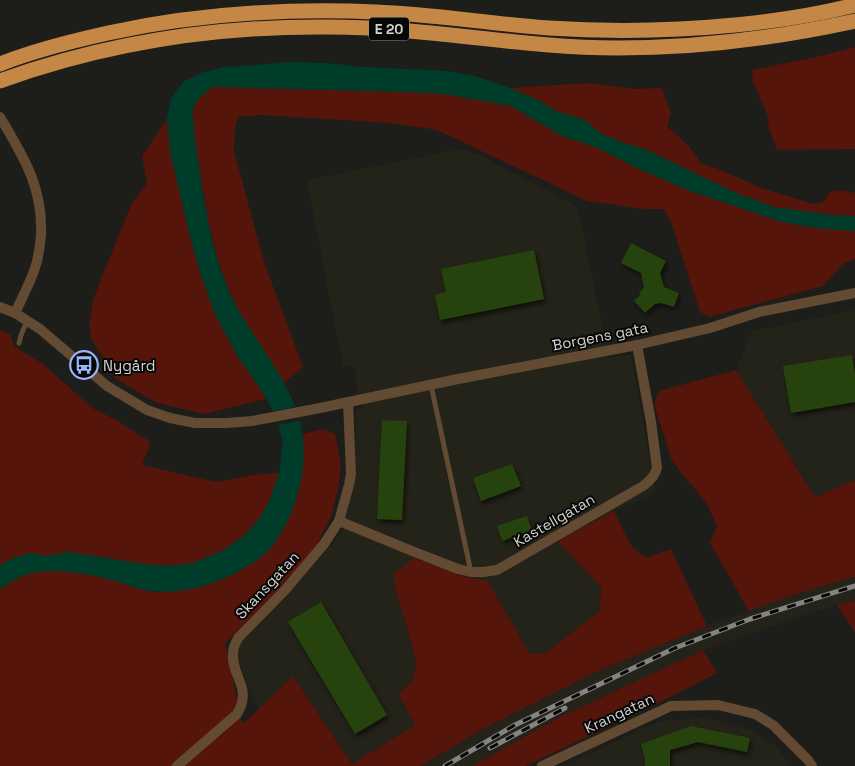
<svg xmlns="http://www.w3.org/2000/svg" width="855" height="766" viewBox="0 0 855 766" font-family="'Space Grotesk',sans-serif">
<defs>
<filter id="shadow"><feDropShadow dx="2" dy="3.5" stdDeviation="2.5" flood-color="#0009"/></filter>
</defs>
<rect width="100%" height="100%" fill="#1d1d1a"/>
<g fill="#24231a">
<polygon points="455,150 465,150 482,156 562,198 578,208 609,358 631,354 656,493 614,511 601,587 600,611 544,654 529,654 487,580 469,578 414,558 394,584 408,630 416,661 413,680 399,694 415,725 352,764 293,676 259,709 238,663 236,652 238,642 332,544 344,528 355,471 356,411 363,409 357,391 355,366 343,367 307,180"/>
<polygon points="855,310 855,480 815,497 736,370 752,331"/>
<polygon points="855,577 855,601 815,611 703,650 560,717 472,766 421,766 485,728 598,671 707,626 799,593"/>
<polygon points="706,718 752,730 778,748 789,766 563,766 660,721"/>
</g>
<g fill="#55150b">
<polygon points="855,47 855,149 777,150 769,128 767,114 753,82 752,70 825,55"/>
<path d="M587 83 636 89 662 88 671 113 667 127C681 138 692 148 701 163L721 170 761 188 814 204 823 202 830 192 842 190 855 193V216L833 215 774 207 736 193 647 150 621 142 600 133 585 120 556 111 538 100 510 88Z"/>
<path d="M213 87 409 92 444 94 511 106 562 136 596 147 633 166 685 189 782 222 817 228 855 231V259L843 264 823 286 709 317 700 312 670 219 663 209H644L587 201 437 130 391 123 259 115 238 117 235 129 234 151 264 262 303 367 284 383C266 354 244 325 231 295 211 251 205 202 197 155 195 145 191 117 193 109 197 99 204 93 213 87Z"/>
<polygon points="167,119 170,151 192,245 202,278 214,312 226,335 240,360 262,391 266,399 203,414 157,403 116,379 92,340 89,326 93,301 103,274 132,203 147,183 142,156"/>
<polygon points="0,330 11,335 14,346 43,364 94,409 114,419 151,442 142,465 216,482 259,474 279,473 268,504 258,520 244,536 222,551 193,563 169,566 143,564 69,552 46,556 31,553 11,559 0,565"/>
<polygon points="736,370 815,497 855,480 855,577 799,593 749,611 710,543 717,526 707,504 672,461 654,404 659,391"/>
<path d="M323 429 335 434 341 464 338 489 331 516 316 547 276 592 225 643 242 724 259 709 293 676 352 764 415 725 399 694 413 680 416 661 408 630 394 584 395 573 414 558 469 578 487 580 529 653 544 654 600 611 601 587 558 541 614 511 625 534 633 548 646 558 671 549 707 626 598 671 485 728 421 766H0V589C10 582 22 575 34 572 57 568 95 575 117 581 126 584 134 588 143 590 174 597 226 584 251 563 256 560 260 554 264 549 270 543 278 537 283 530 285 526 287 521 289 516 303 488 304 465 303 434Z"/>
<polygon points="855,601 855,632 837,605"/>
<polygon points="703,650 717,673 668,698 526,766 472,766 560,717"/>
</g>
<path fill="#003c2a" d="M288 62 327 63 364 67 449 71 478 77 510 88 538 100 556 111 585 120 600 133 621 142 647 150 736 193 774 207 833 215 855 216V231L817 228 782 222 685 189 633 166 596 147 562 136 511 106 444 94 409 92 213 87C204 93 195 100 193 110 192 113 193 116 193 118 194 130 195 142 197 154 204 201 211 252 231 296 250 335 281 368 296 409 307 438 306 473 295 502 290 518 278 542 266 553 260 558 253 563 246 567 216 585 180 596 144 590 135 588 127 584 118 582 92 574 63 569 36 572 23 574 10 582 0 589V565L11 559 31 553 46 556 69 552 143 564 169 566 193 563 222 551 244 536 258 520 268 504 279 473 283 443 276 417 262 391 240 360 226 335 214 312 202 278 192 245 170 151 167 119 171 98 183 82 201 73 223 67 256 65Z"/>
<polygon fill="#1d1d1a" points="298,406 302,420 275,426 270,412"/>
<g fill="#27430a" filter="url(#shadow)">
<polygon points="631,243 666,261 660,273 664,287 679,293 674,307 661,303 655,304 645,313 634,301 640,295 639,294 644,287 641,273 621,263"/>
<polygon points="534,250 544,299 440,320 435,295 446,292 441,269"/>
<polygon points="852,355 855,374 855,402 791,413 783,366"/>
<polygon points="382,420 407,421 402,520 377,519"/>
<polygon points="512,464 521,486 481,501 473,478"/>
<polygon points="527,516 532,530 502,541 497,526"/>
<polygon points="321,602 387,715 355,734 288,622"/>
<polygon points="691,726 750,738 747,752 698,742 670,750 670,766 645,766 645,759 641,744"/>
</g>
<g fill="none" stroke-linecap="round" stroke-linejoin="round">
<g stroke="#634a32" stroke-width="5">
<polyline points="19,343 21,335 27,321"/>
<polyline points="431,385 471,572"/>
</g>
<g stroke="#634a32" stroke-width="10">
<path d="M0 117C23 156 43 187 41 234 40 245 39 257 35 268 30 283 22 298 15 313"/>
<polyline points="0,307 15,313 40,329 107,386 147,410 170,418 195,423 227,423 252,421 320,408 458,379 637,345 710,328 759,312 855,293"/>
<path d="M339 521 412 551 458 569 471 572H483L497 570 643 486C650 481 655 476 657 468L651 422 637 345"/>
<path d="M177 766 237 714C253 687 231 677 233 653 233 647 236 643 238 638L285 590 324 544 339 521 349 485 351 474 348 402"/>
<polyline points="542,766 671,706 718,705 755,714 773,725 808,760 812,766"/>
</g>
<g stroke="#c48746" stroke-width="15">
<path d="M0 64C35 50 72 41 108 33 196 14 286 8 376 12 434 14 491 24 549 28 611 32 673 31 735 25 776 21 816 15 855 5"/>
<path d="M0 81C105 43 217 26 328 27 425 27 522 48 618 48 698 48 777 38 855 21"/>
</g>
<defs>
<g id="rail">
<polyline points="490,748 565,708"/>
<polyline points="445,766 515,725 675,648 750,619 855,586"/>
</g>
</defs>
<use href="#rail" stroke="#838380" stroke-width="5"/>
<use href="#rail" stroke="#070706" stroke-width="3" stroke-dasharray="9" stroke-linecap="butt"/>
</g>
<defs>
<symbol id="bus-ring" viewBox="-11 -11 22 22"><circle r="9.5" fill="#070706" stroke="#99b5fd" stroke-width="1.5"/><path d="M-5-6H5V4H4V6H2V4H-2V6H-4V4H-5ZM-3.5-4V0h7V-4ZM-3.5 1.2v1.5H-2V1.2ZM2 1.2v1.5H3.5V1.2Z" fill="#99b5fd"/></symbol>
</defs>
<g fill-rule="evenodd">
<use href="#bus-ring" x="68" y="349" width="32" height="32"/>
</g>
<g text-anchor="middle" dominant-baseline="central" stroke-width="4" stroke-linejoin="round" paint-order="stroke">
<rect fill="#070706" stroke="#969694" stroke-width="1" x="369" y="17.5" width="40" height="23" rx="4"/>
<g font-size="14" font-weight="bold" fill="#d3d3d1">
<text x="389" y="29">E 20</text>
</g>
<g font-size="15" fill="#d3d3d1" stroke="#070706">
<text transform="translate(600 336) rotate(-11)">Borgens gata</text>
<text transform="translate(554 520) rotate(-30)">Kastellgatan</text>
<text transform="translate(267 585) rotate(-47)">Skansgatan</text>
<text transform="translate(619 713) rotate(-25)">Krangatan</text>
</g>
<g font-size="15" fill="#d3d3d1" stroke="#070706" text-anchor="start">
<text x="103" y="365">Nygård</text>
</g>
</g>
</svg>
